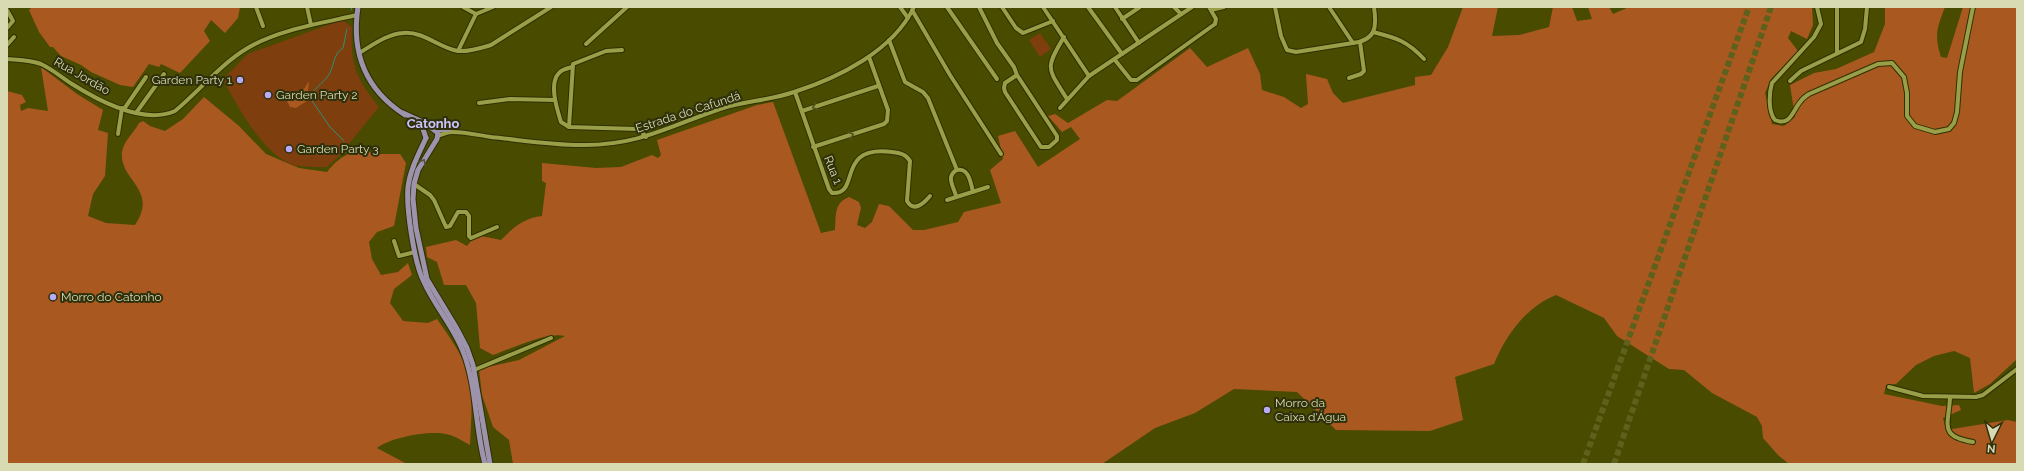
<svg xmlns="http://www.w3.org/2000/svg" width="2024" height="471" viewBox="0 0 2024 471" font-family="Raleway,sans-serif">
<rect width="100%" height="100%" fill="#494b00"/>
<g fill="#7e3e0d">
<path d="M342 20 352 27C350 65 356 78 379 107L339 156 327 167C318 167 308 167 299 166 266 161 237 106 223 79L248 54Z"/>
<polygon points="1040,33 1051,49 1040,57 1029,40"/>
</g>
<g fill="#a95920">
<polygon points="32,7 240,7 238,18 225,33 211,20 204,31 210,41 180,73 161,64 159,67 149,64 133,87 120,85 91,72 81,65 61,56 53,47 50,47 39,32 29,10"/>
<path d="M1463 7H1498L1492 36 1519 35 1549 27 1553 7H1572L1577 21 1592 19 1588 7H1609L1613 14 1629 7H1812L1813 25 1807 39 1791 31 1788 38 1798 51 1771 79 1765 93 1772 124 1784 126 1795 117 1790 85 1814 73 1836 69 1874 52 1885 24V7H1945C1937 28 1934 34 1941 57L1947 58 1963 7H2017V359L1990 384 1974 393 1970 358 1954 351 1934 356 1916 365 1896 384 1886 385 1884 394 1942 406 1959 405 1961 410 1943 418 1946 430 2008 420 2017 422V464H1789L1778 455 1763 438 1762 426 1757 417 1712 393 1684 370 1669 369 1617 336 1604 318 1556 295C1526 307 1506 335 1494 364L1455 377 1463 420 1430 431 1336 430 1297 392 1234 389 1195 413 1155 428 1102 464H513L509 440 493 427 482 395 479 369 519 360 565 336C547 331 511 349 493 355L480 348 476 303 466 285H444L437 262 427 257 426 247 456 240 467 246 476 235 501 240C514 227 524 218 542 216L546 183 542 181V163L596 168 621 167 652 155 658 158 661 155 657 140 757 105 773 102 821 233 835 230C836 215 834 203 849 197L859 202 861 208 857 225 865 228 872 222 879 204 889 206 913 230H924L958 222 964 212 1001 203 990 170 1003 159 998 136 1015 131 1038 167 1080 139 1071 127 1062 132 1048 116 1055 114 1068 123 1107 100 1117 101 1190 48 1207 67 1248 48 1260 74 1262 90 1284 97 1301 108 1308 104 1306 74 1327 79 1333 93 1343 103 1415 85V77L1431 75 1448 47Z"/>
<path d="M41 67 77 94 103 110 98 130 108 133 105 176 93 194 88 216 106 223 135 225C159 189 119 181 122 152 124 140 134 133 139 123L143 121 150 126 165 131 183 119 204 97 239 126 266 154 299 168 327 172C338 158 347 153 365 149L373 154H400L406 163 394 226 377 232 369 242 372 259 381 275 398 272 408 263 412 275 394 289 390 303 403 321 428 323 437 319C448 335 461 352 467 371 474 394 471 420 470 445 464 442 457 437 450 435 433 429 391 437 377 448L407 464H7V91L22 95 26 102 20 105 21 111 28 108 48 111Z"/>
<polygon points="309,81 307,101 296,108 290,107 287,101 304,89"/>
</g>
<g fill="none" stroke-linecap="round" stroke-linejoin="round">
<g stroke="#2d9176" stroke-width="1">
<polyline points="351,10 352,7"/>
<path d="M344 141 330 127 310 98C312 90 322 84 328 76 335 66 332 55 343 48L347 29"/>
</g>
<g stroke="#5e611b" stroke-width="6" stroke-dasharray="6 3" stroke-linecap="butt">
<polyline points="1583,464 1749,7"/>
<polyline points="1614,464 1771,7"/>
</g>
<defs>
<g id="minor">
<polyline points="256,7 263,26"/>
<polyline points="307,7 311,25"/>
<polyline points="463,7 476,14"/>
<polyline points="900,7 908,18"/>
<polyline points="947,7 997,79"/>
<polyline points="979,7 997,43 1014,67 1017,75 1057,136 1057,140 1049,147 1041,147 1005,92 1004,88 1005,83 1017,75"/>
<polyline points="1002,7 1016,28 1023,33 1053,21"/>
<polyline points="1043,7 1089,76"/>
<polyline points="1088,7 1122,54"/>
<polyline points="1115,7 1139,43"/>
<polyline points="1174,7 1181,14"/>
<polyline points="1275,7 1281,36 1287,50 1296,52 1353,43"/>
<path d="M1329 7 1353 43C1376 40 1377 27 1374 7"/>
<path d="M1817 7 1821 24 1814 37 1772 83C1769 93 1768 112 1775 120 1791 127 1793 109 1801 101 1803 98 1806 96 1809 94L1878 64 1892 63 1904 77 1907 93V116L1915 126 1935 132 1949 129 1954 123 1957 112 1960 72 1973 7"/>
<polyline points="1837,7 1837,53"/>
<polyline points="7,10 13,21 7,28"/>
<polyline points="912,10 950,75 1001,154"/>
<polyline points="1211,10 1224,7"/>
<polyline points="1122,19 1140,7"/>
<path d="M1373 32C1397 38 1407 41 1424 59"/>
<path d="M1064 37C1044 70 1048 68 1067 99"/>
<polyline points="889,40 905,82 923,92 928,98 957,170"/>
<polyline points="586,44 627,7"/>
<polyline points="7,45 14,37"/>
<polyline points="622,50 606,51 573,64 569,127 637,129 641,131 646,137"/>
<polyline points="458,51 476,14 493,7"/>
<path d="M359 53C373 45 387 34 403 33 424 31 439 48 458 51 469 52 481 48 491 45L551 7"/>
<path d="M7 59C18 60 30 60 41 64 52 69 61 77 72 84 99 101 143 125 175 111 199 91 220 65 246 49 277 30 322 23 357 15"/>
<polyline points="1115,60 1131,80 1137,80 1215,24 1216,19 1209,7"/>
<polyline points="1349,78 1361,74 1364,71 1360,42"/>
<polyline points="1790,81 1801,71 1861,42 1865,29 1867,7"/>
<path d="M795 92 829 189 832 193C862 195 834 145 892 152 900 153 906 154 910 161L907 201C914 213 924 203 930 196"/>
<polyline points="479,103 510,99 555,100"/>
<polyline points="1060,108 1089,76 1192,7"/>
<polyline points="124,109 146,77"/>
<polyline points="802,111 878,86"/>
<polyline points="136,113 164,74"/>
<polyline points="427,123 447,128"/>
<path d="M569 127 561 122C557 109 548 82 560 72 563 69 569 68 572 67"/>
<polyline points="118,134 122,108"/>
<path d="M438 136C443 134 447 132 452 132 465 132 478 135 491 137 521 140 551 145 581 145 639 146 672 125 723 108 746 101 771 100 794 92 838 78 893 51 914 7"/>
<polyline points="813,147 884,124 887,121 888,110 869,57"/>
<polyline points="414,184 430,195 434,200 446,227 450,226 458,212 466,212 469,216 469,236 471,238 497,227"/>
<path d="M956 196C955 191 950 183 951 177 952 174 954 171 957 170 969 167 971 184 973 192"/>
<polyline points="947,200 988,187"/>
<polyline points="394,241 399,256 415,252"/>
<polyline points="474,370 551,338"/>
<polyline points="1889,387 1923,396 1976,397 1983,395 2017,369"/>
<path d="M1950 397C1949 425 1938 436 1973 442"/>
</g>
<g id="major">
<path d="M358 7C351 53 366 90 405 115"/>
<polyline points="403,113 425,123 438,133 437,139 418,170 414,184 413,199 416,228 427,279 456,327 467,348 473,365 490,464"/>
<polyline points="413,120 423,129 426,138"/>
<polyline points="435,130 449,129"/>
<path d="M426 138C419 153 410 170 408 187 406 207 414 263 424 282 435 307 455 328 464 354 477 389 475 428 485 464"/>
</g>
</defs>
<use href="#minor" stroke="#2e3000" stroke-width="6"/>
<use href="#major" stroke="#2e3000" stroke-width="7"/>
<use href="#minor" stroke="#999e48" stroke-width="4"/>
<use href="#major" stroke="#9d93ac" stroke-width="5"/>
</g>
<defs><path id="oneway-chevron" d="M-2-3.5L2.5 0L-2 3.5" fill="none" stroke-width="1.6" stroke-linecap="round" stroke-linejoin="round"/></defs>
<g stroke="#535620">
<use href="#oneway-chevron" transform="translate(815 107) rotate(162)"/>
<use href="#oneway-chevron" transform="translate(851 135) rotate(-18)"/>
</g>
<use stroke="#555243" href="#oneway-chevron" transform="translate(423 162) rotate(-61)"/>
<g fill="#b8abf7" stroke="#2e2f0b" stroke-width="1.5">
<circle cx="240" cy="80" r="4"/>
<circle cx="268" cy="95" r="4"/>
<circle cx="289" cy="149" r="4"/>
<circle cx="53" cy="297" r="4"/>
<circle cx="1267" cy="410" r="4"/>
</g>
<g text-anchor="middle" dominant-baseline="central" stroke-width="4" stroke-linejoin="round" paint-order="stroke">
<g font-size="12" fill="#d8dbb2" stroke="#2e2f0b">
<text transform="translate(82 76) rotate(30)">Rua Jordão</text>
<text transform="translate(688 112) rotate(-18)">Estrada do Cafundá</text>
<text transform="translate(833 170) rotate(68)">Rua 1</text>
</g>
<g font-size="12" fill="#d8dbb2" stroke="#2e2f0b" text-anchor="start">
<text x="232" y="80" text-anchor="end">Garden Party 1</text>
<text x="276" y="95">Garden Party 2</text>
<text x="297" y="149">Garden Party 3</text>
<text x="61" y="297">Morro do Catonho</text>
<text x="1275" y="403">Morro da<tspan x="1275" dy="14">Caixa d'Água</tspan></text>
</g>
<g font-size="13" font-weight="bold" fill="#cdc4fe" stroke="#2e2f0b">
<text x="433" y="123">Catonho</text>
</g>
</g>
<rect width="2024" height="471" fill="none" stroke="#d8dbb2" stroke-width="16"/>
<g transform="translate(1992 439) rotate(185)" stroke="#2e2f0b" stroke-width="3" paint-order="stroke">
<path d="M0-3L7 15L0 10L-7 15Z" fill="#d8dbb2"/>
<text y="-6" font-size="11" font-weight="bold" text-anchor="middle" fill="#d8dbb2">N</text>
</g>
</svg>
